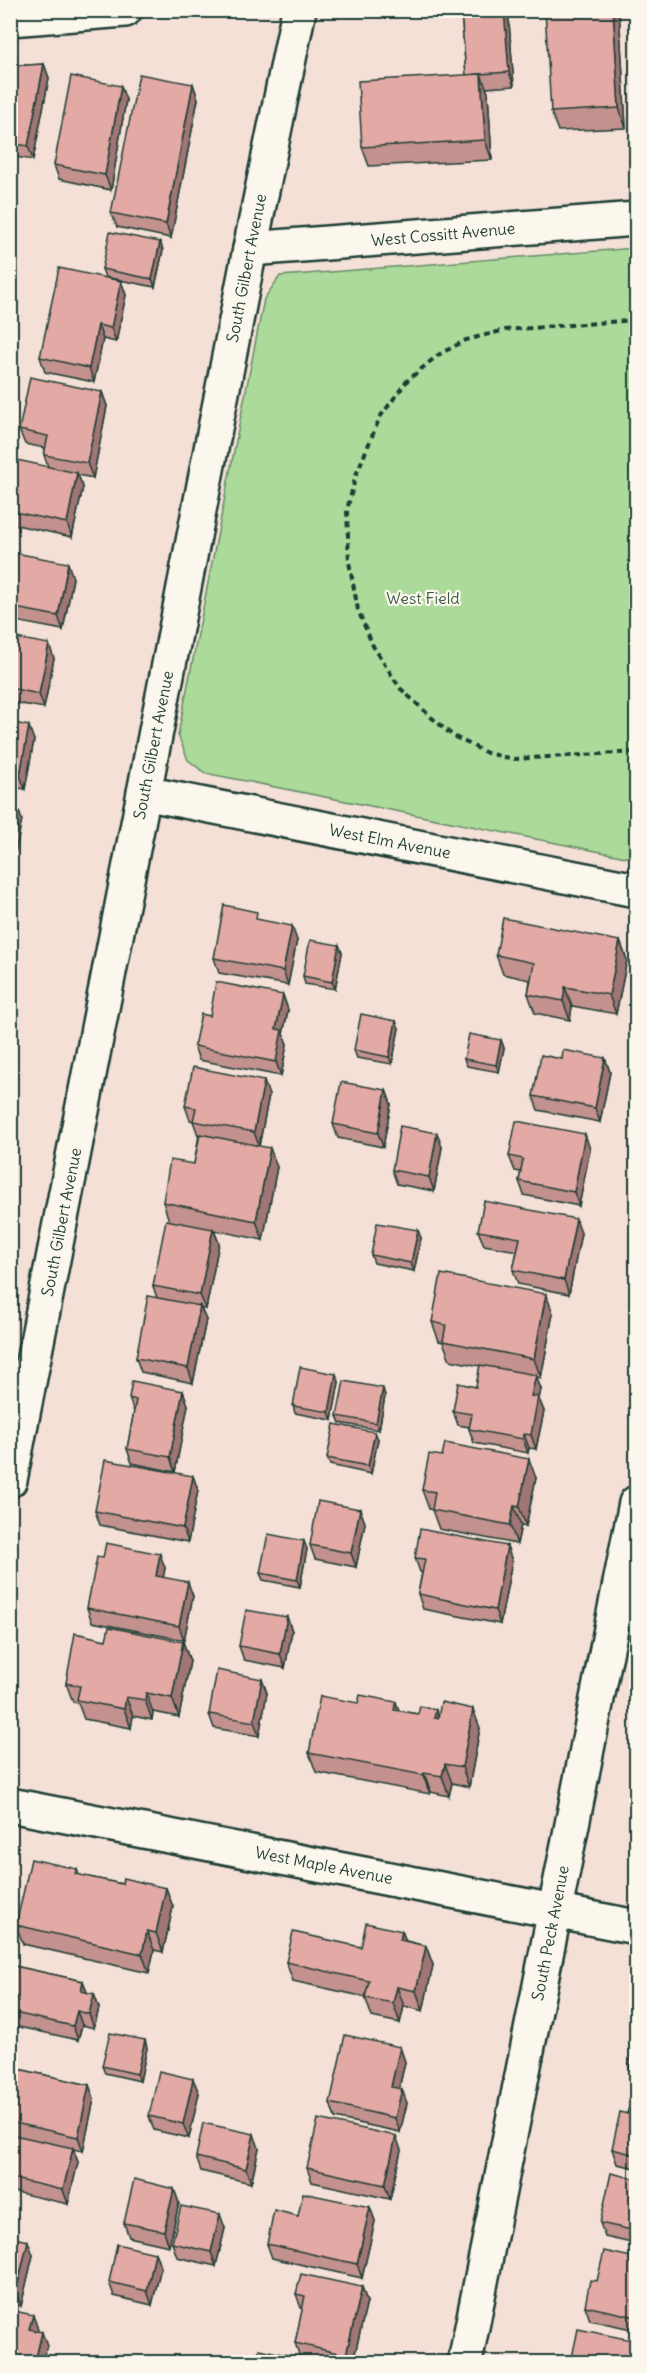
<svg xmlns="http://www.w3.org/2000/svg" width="647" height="2373" viewBox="0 0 647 2373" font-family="Delius,sans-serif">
<rect width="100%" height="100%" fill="#f4e0d7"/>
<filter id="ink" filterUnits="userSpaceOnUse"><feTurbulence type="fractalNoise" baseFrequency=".0167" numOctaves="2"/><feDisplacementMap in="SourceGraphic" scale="12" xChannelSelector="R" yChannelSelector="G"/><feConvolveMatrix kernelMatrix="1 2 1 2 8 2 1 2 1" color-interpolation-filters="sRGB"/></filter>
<g filter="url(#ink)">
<polygon fill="#abda9a" stroke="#658c67" stroke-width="1.5" points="636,248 636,859 205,773 188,760 178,735 264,299 280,276"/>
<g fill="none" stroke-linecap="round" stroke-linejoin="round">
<defs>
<g id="minor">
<polyline points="10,19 125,10"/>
<polyline points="250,249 636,219"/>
<polyline points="144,793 636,890"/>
<polyline points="10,1480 250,249 299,10"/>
<polyline points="10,1805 636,1927"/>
<polyline points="465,2362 636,1503"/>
</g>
</defs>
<use href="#minor" stroke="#1f3d34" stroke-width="38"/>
<polyline stroke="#1f3d34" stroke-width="4" stroke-dasharray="6 4.5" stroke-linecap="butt" points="636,320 505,330 466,340 438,355 407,381 380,417 356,475 347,510 349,562 358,610 373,646 400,688 431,717 453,736 487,753 513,759 636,752"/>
<use href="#minor" stroke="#fbf7ec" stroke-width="33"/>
</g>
<g fill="#c3918e" stroke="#1f3d34" stroke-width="1.5">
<polygon points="461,10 508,10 514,86 486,88 488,93 492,160 369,166 362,147 466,75"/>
<polygon points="619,10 626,128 558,131 551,112"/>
<polygon points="44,64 49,78 33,160 10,156 10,66"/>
<polygon points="193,84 198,99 171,238 117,227 111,213"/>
<polygon points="126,100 111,190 59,179 54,165"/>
<polygon points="160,242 163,250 155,287 105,277 102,269"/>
<polygon points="121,281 126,295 116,342 103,339 94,382 45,372 40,357"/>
<polygon points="102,392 107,406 93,478 78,475 83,487 72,537 12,524 10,522 10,490 48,467 44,455 45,448 25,444 19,430"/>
<polygon points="10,552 73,578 63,630 10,620"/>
<polygon points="10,637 54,658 44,708 10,702"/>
<polygon points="10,722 34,740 25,789 10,787"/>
<polygon points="260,920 297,940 288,985 219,973 214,958"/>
<polygon points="620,941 627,960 616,1014 572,1006 570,1020 535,1013 528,994 530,980 503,974 496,955"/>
<polygon points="339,945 342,953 335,989 305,984 303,976"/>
<polygon points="283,995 288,1010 283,1034 287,1044 281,1076 199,1060 194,1046 210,1016"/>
<polygon points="399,1028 392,1064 357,1058 354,1050"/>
<polygon points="501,1040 504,1048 499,1072 467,1066 464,1059"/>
<polygon points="605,1058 610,1072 600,1122 538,1110 533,1096 562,1059"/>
<polygon points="232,1075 269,1095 259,1146 277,1167 263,1240 214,1230 219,1243 206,1309 201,1309 206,1320 193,1383 141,1372 136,1358 157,1298 153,1286 169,1221 163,1202 194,1164 199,1135 198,1135 193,1121 190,1120 185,1106"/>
<polygon points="386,1090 391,1104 383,1147 338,1138 333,1124"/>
<polygon points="442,1147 434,1191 397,1184 392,1170"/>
<polygon points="590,1149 579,1206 524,1195 519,1181 521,1172 515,1171 509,1156"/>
<polygon points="478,1231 581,1233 569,1294 518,1284 513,1270 517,1251 484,1245"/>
<polygon points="421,1238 414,1271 374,1263 371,1255"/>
<polygon points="553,1313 541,1378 536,1377 541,1389 539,1399 544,1411 536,1449 529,1448 528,1453 474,1443 469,1429 469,1427 458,1425 453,1411 476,1387 480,1366 450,1360 443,1342 439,1341 432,1322"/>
<polygon points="339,1382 332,1420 295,1413 293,1406"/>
<polygon points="183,1391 188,1405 175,1472 132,1463 127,1449 134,1412 129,1398"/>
<polygon points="385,1396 379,1430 340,1423 337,1416"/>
<polygon points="378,1439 371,1474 330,1465 327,1458"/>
<polygon points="193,1476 198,1490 188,1542 100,1525 95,1511"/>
<polygon points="536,1478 526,1526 521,1525 517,1544 439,1529 432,1510 429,1509 422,1490"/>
<polygon points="360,1509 365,1523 356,1567 315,1559 310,1545"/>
<polygon points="507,1546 512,1561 500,1624 423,1609 418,1594 422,1572 420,1572 415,1558"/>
<polygon points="307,1549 300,1587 263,1580 260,1573"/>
<polygon points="165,1568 163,1577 193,1596 184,1640 92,1622 87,1608"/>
<polygon points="287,1617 292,1631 285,1668 244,1660 239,1646"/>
<polygon points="106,1640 183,1642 190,1661 179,1717 153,1712 152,1720 133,1716 131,1728 84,1719 78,1703 73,1702 66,1683"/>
<polygon points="262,1679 267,1693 259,1736 214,1728 209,1714"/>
<polygon points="399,1711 418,1714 438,1716 480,1728 469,1787 452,1783 449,1796 431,1792 430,1794 316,1772 309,1753"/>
<polygon points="77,1869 79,1875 122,1884 166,1888 173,1907 163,1952 154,1950 149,1973 23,1944 16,1925"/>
<polygon points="402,1931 406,1941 426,1946 433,1965 423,2011 404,2006 400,2023 372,2017 365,1997 293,1981 286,1962 361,1947"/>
<polygon points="10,1965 83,1981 87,1993 94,1994 99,2008 94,2028 82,2025 78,2040 10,2025"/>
<polygon points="636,2032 636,2085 629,2066"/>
<polygon points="145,2040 147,2048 140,2081 105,2073 102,2066"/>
<polygon points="400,2047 405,2062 399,2089 407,2103 400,2132 335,2118 330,2103"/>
<polygon points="10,2067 89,2085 94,2099 83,2151 73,2149 78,2162 68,2204 10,2191"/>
<polygon points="193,2079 199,2093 189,2138 154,2130 149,2116"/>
<polygon points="636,2091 636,2168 617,2164 612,2149"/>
<polygon points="259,2148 251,2183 201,2171 196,2157"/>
<polygon points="401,2150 390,2199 312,2182 307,2168"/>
<polygon points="636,2179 636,2244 605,2237 600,2223"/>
<polygon points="174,2189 179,2203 169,2246 129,2237 124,2223"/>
<polygon points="370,2207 375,2221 362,2278 272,2258 267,2244 298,2216"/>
<polygon points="225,2228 216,2266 177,2257 172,2243"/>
<polygon points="10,2237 33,2255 21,2306 10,2304"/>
<polygon points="155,2253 161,2267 152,2305 114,2296 109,2282"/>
<polygon points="636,2258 636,2330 590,2320 585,2306 597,2281"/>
<polygon points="362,2287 367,2302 353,2362 322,2362 300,2357 295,2343 303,2308 301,2308 296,2294"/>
</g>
<g fill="#9f7674" stroke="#1f3d34" stroke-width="1.5">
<polygon points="504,10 508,10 514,86 509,72"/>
<polygon points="613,10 619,10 626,128 619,108"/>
<polygon points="44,64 49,78 33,160 28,146"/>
<polygon points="481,74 488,93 492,160 485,140"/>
<polygon points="193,84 198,99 171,238 166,224"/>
<polygon points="121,86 126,100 111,190 105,175"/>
<polygon points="160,242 163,250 155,287 152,279"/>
<polygon points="121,281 126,295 116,342 111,328"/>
<polygon points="98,325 103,339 94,382 89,368"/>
<polygon points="102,392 107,406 93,478 87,463"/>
<polygon points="77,473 83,487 72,537 67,523"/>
<polygon points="68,563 73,578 63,630 58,616"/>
<polygon points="49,644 54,658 44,708 39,694"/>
<polygon points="29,726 34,740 25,789 20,775"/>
<polygon points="17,805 22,820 11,875 10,837"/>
<polygon points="292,926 297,940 288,985 283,971"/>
<polygon points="620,941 627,960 616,1014 609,995"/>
<polygon points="339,945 342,953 335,989 332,982"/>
<polygon points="565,987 572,1006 570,1020 563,1001"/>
<polygon points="283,995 288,1010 283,1034 287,1044 281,1076 276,1062 276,1029"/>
<polygon points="396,1021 399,1028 392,1064 389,1057"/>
<polygon points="501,1040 504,1048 499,1072 496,1065"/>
<polygon points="605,1058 610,1072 600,1122 595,1108"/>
<polygon points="264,1081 269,1095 259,1146 254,1132"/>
<polygon points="386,1090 391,1104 383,1147 378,1133"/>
<polygon points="437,1133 442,1147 434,1191 429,1177"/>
<polygon points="585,1134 590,1149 579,1206 574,1192"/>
<polygon points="270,1148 277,1167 263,1240 256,1221"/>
<polygon points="576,1219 581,1233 569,1294 564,1280"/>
<polygon points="213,1229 219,1243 206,1309 200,1295"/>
<polygon points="418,1230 421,1238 414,1271 411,1263"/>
<polygon points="546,1294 553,1313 541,1378 534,1359"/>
<polygon points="200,1306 206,1320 193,1383 188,1368"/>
<polygon points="336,1374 339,1382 332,1420 329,1412"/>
<polygon points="536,1375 541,1389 539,1399 544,1411 536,1449 531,1435 531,1396"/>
<polygon points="383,1388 385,1396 379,1430 376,1423"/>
<polygon points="183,1391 188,1405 175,1472 170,1457"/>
<polygon points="375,1432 378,1439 371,1474 368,1466"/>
<polygon points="524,1434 529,1448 528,1453 523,1439"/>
<polygon points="529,1459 536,1478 526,1526 519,1507"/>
<polygon points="193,1476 198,1490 188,1542 183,1528"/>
<polygon points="514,1506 521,1525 517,1544 510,1525"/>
<polygon points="360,1509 365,1523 356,1567 351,1553"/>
<polygon points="304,1541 307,1549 300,1587 297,1580"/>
<polygon points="507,1546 512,1561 500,1624 495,1610"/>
<polygon points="160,1554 165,1568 161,1590 156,1576"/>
<polygon points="188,1582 193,1596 184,1640 179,1626"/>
<polygon points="287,1617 292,1631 285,1668 280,1654"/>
<polygon points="183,1642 190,1661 179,1717 172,1698"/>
<polygon points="262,1679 267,1693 259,1736 254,1722"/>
<polygon points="146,1693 153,1712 152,1720 145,1700"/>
<polygon points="126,1697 133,1716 131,1728 124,1709"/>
<polygon points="396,1702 403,1721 394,1710"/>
<polygon points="473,1709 480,1728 469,1787 462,1767"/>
<polygon points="436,1710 443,1729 434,1718"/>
<polygon points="445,1764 452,1783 449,1796 442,1776"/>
<polygon points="424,1773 431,1792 430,1794 423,1775"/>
<polygon points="166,1888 173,1907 163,1952 156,1933"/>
<polygon points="147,1931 154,1950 149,1973 142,1954"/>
<polygon points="402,1931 409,1950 400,1940"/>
<polygon points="426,1946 433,1965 423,2011 416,1991"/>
<polygon points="83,1981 88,1995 81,1991"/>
<polygon points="397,1987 404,2006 400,2023 393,2003"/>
<polygon points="94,1994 99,2008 94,2028 89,2014"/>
<polygon points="77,2011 82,2025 78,2040 73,2026"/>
<polygon points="145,2040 147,2048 140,2081 137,2074"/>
<polygon points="400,2047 405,2062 396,2101 391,2087"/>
<polygon points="193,2079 199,2093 189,2138 183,2124"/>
<polygon points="89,2085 94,2099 83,2151 78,2137"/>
<polygon points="402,2089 407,2103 400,2132 395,2118"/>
<polygon points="254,2134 259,2148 251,2183 246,2169"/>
<polygon points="396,2136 401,2150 390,2199 385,2185"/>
<polygon points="73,2148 78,2162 68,2204 63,2190"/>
<polygon points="174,2189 179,2203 169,2246 164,2231"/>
<polygon points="370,2207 375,2221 362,2278 357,2264"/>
<polygon points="220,2214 225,2228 216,2266 211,2252"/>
<polygon points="28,2241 33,2255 21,2306 16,2292"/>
<polygon points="155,2253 161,2267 152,2305 147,2291"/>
<polygon points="362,2287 367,2302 353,2362 349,2362 346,2355"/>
<polygon points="33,2315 38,2329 34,2344 29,2329"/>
<polygon points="42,2332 47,2346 43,2362 35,2362"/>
</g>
<g fill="#e3a9a5" stroke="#1f3d34" stroke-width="1.5">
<polygon points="461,10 504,10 509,72 466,75"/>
<polygon points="545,10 613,10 619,108 551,112"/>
<polygon points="44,64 28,146 10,143 10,66"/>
<polygon points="139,74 193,84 166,224 111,213"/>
<polygon points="481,74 485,140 362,147 358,81"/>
<polygon points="71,76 121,86 105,175 54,165"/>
<polygon points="110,232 160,242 152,279 102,269"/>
<polygon points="59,268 121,281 111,328 98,325 89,368 40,357"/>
<polygon points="30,377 102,392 87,463 44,455 48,436 19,430"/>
<polygon points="17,460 77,473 67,523 10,511 10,490"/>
<polygon points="10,552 68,563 58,616 10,607"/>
<polygon points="10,637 49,644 39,694 10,688"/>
<polygon points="10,722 29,726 20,775 10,773"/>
<polygon points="10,804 17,805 10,837"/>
<polygon points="224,905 257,912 256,919 292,926 283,971 214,958"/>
<polygon points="503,918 620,941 609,995 565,987 563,1001 528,994 534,963 496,955"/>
<polygon points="310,940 339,945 332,982 303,976"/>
<polygon points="216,982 283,995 276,1029 282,1030 276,1062 194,1046 201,1014 210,1016"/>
<polygon points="361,1014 396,1021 389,1057 354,1050"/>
<polygon points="469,1034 501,1040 496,1065 464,1059"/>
<polygon points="563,1050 605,1058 595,1108 533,1096 541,1055 562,1059"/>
<polygon points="193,1067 264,1081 254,1132 193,1121 196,1108 185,1106"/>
<polygon points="341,1082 386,1090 378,1133 333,1124"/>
<polygon points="516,1121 585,1134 574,1192 519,1181 523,1159 509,1156"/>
<polygon points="400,1126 437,1133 429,1177 392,1170"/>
<polygon points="200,1134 270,1148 256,1221 163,1202 170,1160 194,1164"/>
<polygon points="484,1201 576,1219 564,1280 513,1270 520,1238 478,1231"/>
<polygon points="166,1220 213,1229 200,1295 153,1286"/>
<polygon points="377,1223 418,1230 411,1263 371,1255"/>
<polygon points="441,1274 546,1294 534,1359 443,1341 446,1325 432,1322"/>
<polygon points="148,1296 200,1306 188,1368 136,1358"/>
<polygon points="480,1365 536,1375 531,1396 538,1397 531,1435 524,1434 523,1439 469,1429 472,1414 453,1411 458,1383 476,1387"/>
<polygon points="300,1367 336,1374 329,1412 293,1406"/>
<polygon points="132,1381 183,1391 170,1457 127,1449 136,1400 129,1398"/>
<polygon points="344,1381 383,1388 376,1423 337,1416"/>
<polygon points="334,1424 375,1432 368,1466 327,1458"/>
<polygon points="445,1443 529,1459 519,1507 514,1506 510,1525 432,1510 435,1492 422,1490 429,1454 442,1456"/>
<polygon points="105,1460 193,1476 183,1528 95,1511"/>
<polygon points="318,1501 360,1509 351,1553 310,1545"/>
<polygon points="420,1529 507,1546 495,1610 418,1594 425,1559 415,1558"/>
<polygon points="268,1534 304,1541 297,1580 260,1573"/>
<polygon points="106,1543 160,1554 156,1576 188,1582 179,1626 87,1608 97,1557 103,1558"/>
<polygon points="246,1610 287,1617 280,1654 239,1646"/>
<polygon points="109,1627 183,1642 172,1698 146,1693 145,1700 126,1697 124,1709 77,1700 80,1686 66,1683 75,1633 106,1640"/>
<polygon points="217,1670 262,1679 254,1722 209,1714"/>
<polygon points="360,1695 396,1702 394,1710 418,1714 420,1706 436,1710 434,1718 438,1718 441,1702 473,1709 462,1767 445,1764 442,1776 424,1773 423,1775 309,1753 320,1696 358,1703"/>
<polygon points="31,1859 77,1869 75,1874 122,1884 123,1878 166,1888 156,1933 147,1931 142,1954 16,1925"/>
<polygon points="366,1923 402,1931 400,1940 426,1946 416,1991 397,1987 393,2003 365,1998 369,1981 286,1962 293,1932 361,1947"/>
<polygon points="10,1965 83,1981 81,1991 94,1994 89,2014 77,2011 73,2026 10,2012"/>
<polygon points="636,2032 636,2068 629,2066"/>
<polygon points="110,2033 145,2040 137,2074 102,2066"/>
<polygon points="345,2035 400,2047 391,2087 402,2089 395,2118 330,2103"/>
<polygon points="10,2067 89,2085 78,2137 10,2122"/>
<polygon points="159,2071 193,2079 183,2124 149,2116"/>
<polygon points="633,2091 636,2091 636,2155 612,2149 620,2112 628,2114"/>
<polygon points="318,2119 396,2136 385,2185 307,2168"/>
<polygon points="203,2123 254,2134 246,2169 196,2157"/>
<polygon points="10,2134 73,2148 63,2190 10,2178"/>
<polygon points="611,2173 636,2179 636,2231 600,2223"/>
<polygon points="134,2179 174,2189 164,2231 124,2223"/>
<polygon points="303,2193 370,2207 357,2264 267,2244 274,2210 298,2216"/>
<polygon points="181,2206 220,2214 211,2252 172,2243"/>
<polygon points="10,2237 28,2241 16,2292 10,2291"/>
<polygon points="117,2244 155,2253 147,2291 109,2282"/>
<polygon points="604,2251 636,2258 636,2317 585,2306 590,2280 597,2281"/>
<polygon points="301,2274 362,2287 346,2355 295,2343 305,2296 296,2294"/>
<polygon points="10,2310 33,2315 29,2329 42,2332 35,2362 22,2361 22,2362 10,2362"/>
<polygon points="578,2329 636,2341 636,2362 571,2362"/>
<polygon points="259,2349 318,2362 256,2362"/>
</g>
</g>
<g text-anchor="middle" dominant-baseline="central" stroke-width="4.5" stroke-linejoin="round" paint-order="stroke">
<g font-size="16" fill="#1f3d34" stroke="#fbf7ec">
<text transform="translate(443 234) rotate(-5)">West Cossitt Avenue</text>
<text transform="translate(246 268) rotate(-79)">South Gilbert Avenue</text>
<text transform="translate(153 745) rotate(-79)">South Gilbert Avenue</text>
<text transform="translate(390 841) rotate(11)">West Elm Avenue</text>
<text transform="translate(61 1222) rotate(-79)">South Gilbert Avenue</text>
<text transform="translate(324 1865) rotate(11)">West Maple Avenue</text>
<text transform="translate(550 1933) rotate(-79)">South Peck Avenue</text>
</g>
<g font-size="16" fill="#3b5c48" stroke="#fbf7ec">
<text x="423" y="598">West Field</text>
</g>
</g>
<rect width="647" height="2373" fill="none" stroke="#fbf7ec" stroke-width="36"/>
<rect x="18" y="18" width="611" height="2337" fill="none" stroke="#1f3d34" stroke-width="2" filter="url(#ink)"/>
</svg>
